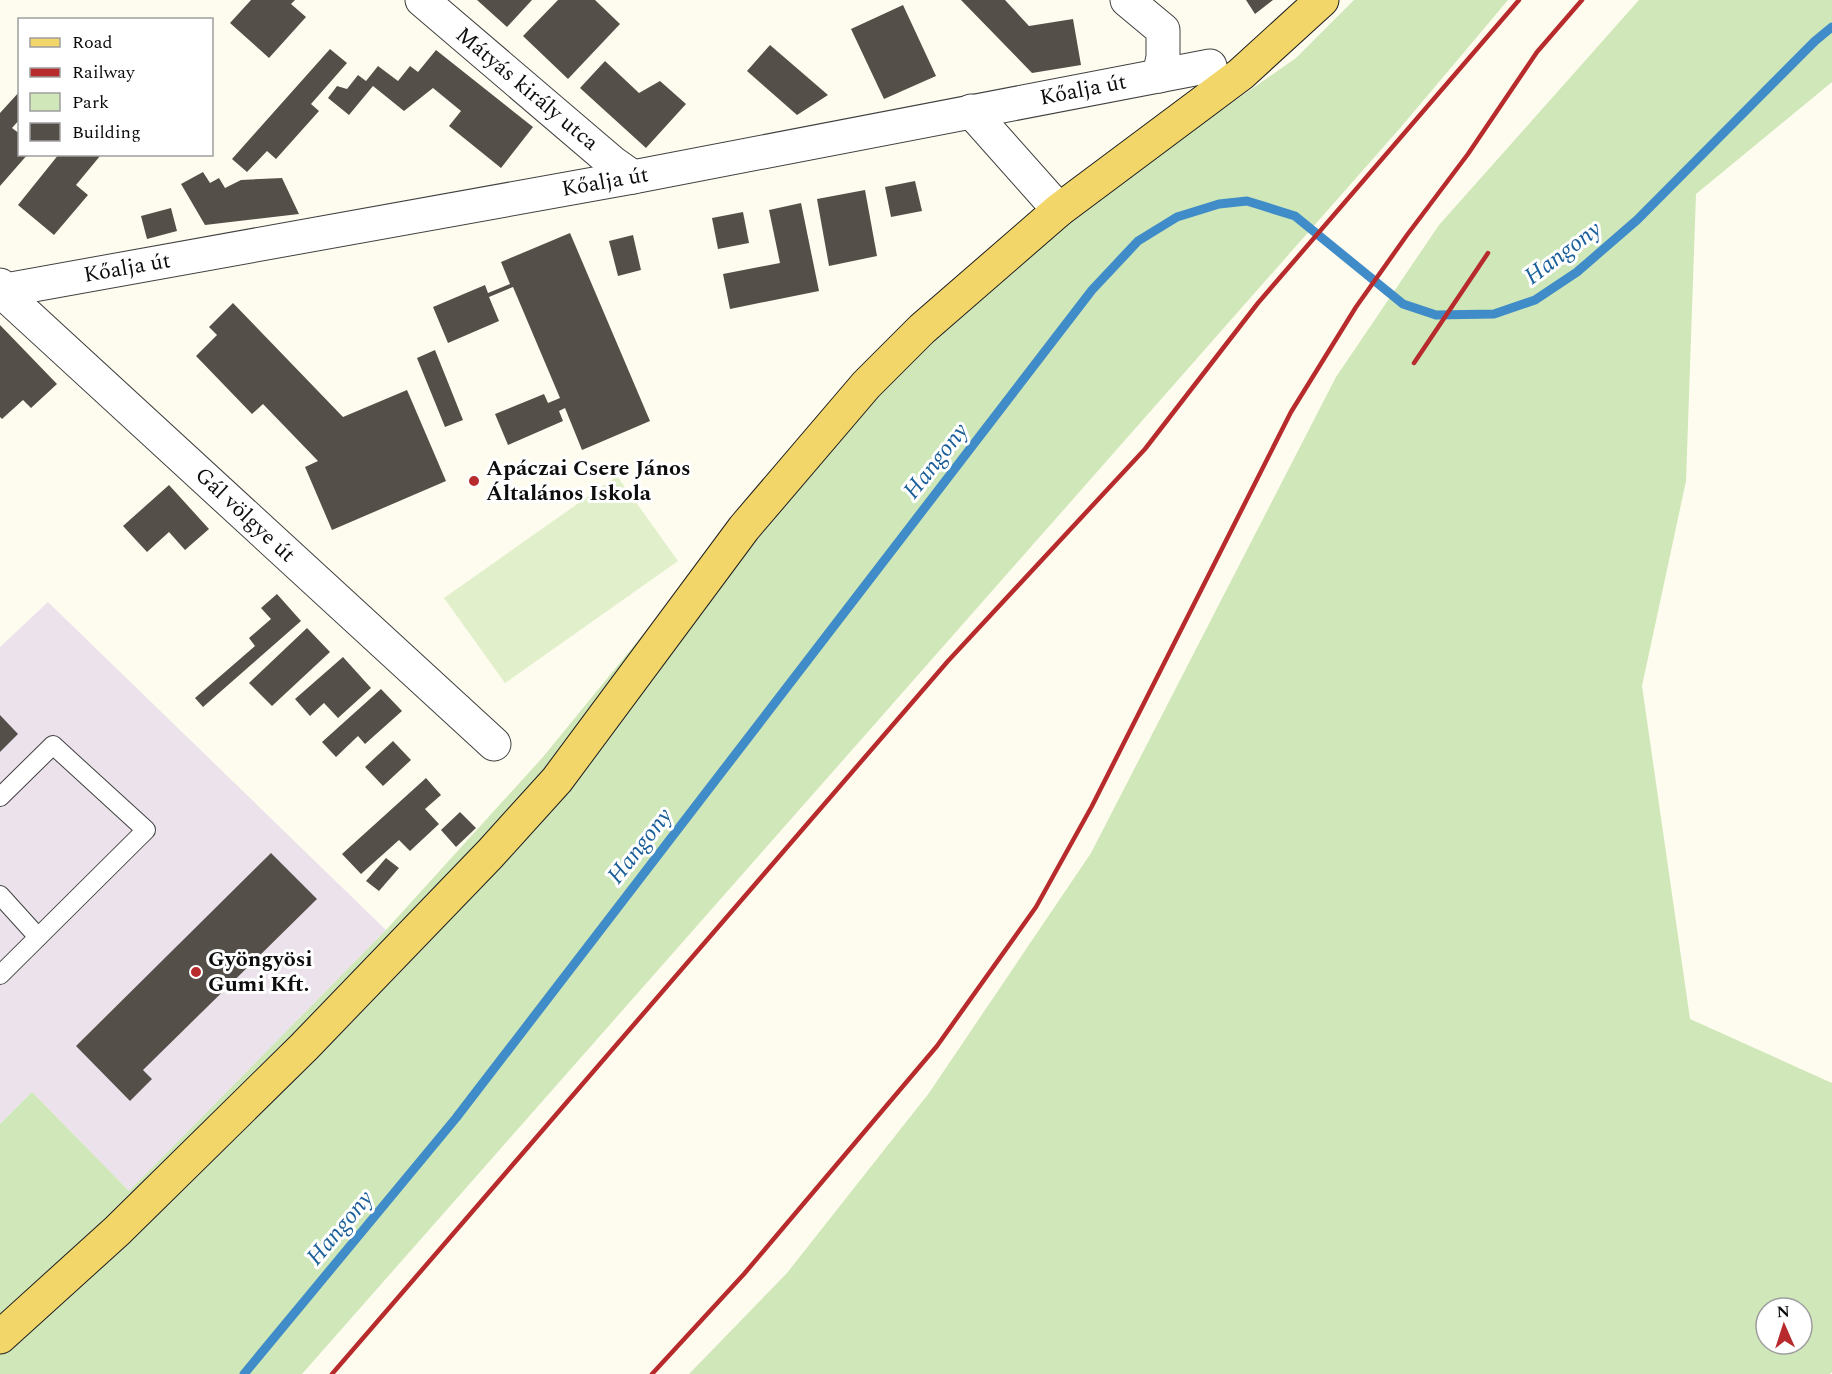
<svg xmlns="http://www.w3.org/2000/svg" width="1832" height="1374" viewBox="0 0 1832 1374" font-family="Spectral,serif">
<rect width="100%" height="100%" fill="#fefcee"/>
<polygon fill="#ebe2ec" points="48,602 386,930 129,1191 32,1092 0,1124 0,647"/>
<g fill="#d0e7b9" fill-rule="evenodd">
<polygon points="1354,0 1508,0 1401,127 302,1374 0,1374 0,1124 32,1092 129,1191 386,930 543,757 721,539 877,397 932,343 1080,209 1296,58"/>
<path d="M1639 0H1832V82L1696 194 1686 481 1642 686 1690 1019 1832 1083V1372L1830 1374H689L787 1273 929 1093 1091 853 1336 377 1439 225ZM1766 1308H1802V1344H1766Z"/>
</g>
<polygon fill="#e1efcb" points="617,476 678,561 505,683 444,598"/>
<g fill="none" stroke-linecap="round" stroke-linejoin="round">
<polyline stroke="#3f8cc8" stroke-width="9" points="244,1374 456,1118 1092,290 1138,241 1177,217 1219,204 1247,201 1295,216 1403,304 1436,315 1494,314 1535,300 1577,272 1637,220 1815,41 1832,27"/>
</g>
<g fill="#554f4a">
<polygon points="251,0 295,0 291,4 306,17 269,58 230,23"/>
<polygon points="477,0 532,0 507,27"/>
<polygon points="558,0 595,0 620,24 568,79 523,36"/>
<polygon points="961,0 1005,0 1029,26 1073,19 1081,65 1032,73"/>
<polygon points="1246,0 1273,0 1255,14"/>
<polygon points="903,5 936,76 884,99 851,29"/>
<polygon points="770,45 828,95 797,115 747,71"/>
<polygon points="330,49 347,63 311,104 319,111 276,159 267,151 247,172 232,159"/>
<polygon points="436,50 533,127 501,168 449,126 461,111 433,88 404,111 373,86 349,115 328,98 337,86 347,89 358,75 366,81 378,66 398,81 410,66 418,72"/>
<polygon points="605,61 639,93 660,81 686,104 646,148 580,88"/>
<polygon points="20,91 20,119 12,128 20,134 20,154 28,154 0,186 0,113"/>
<polygon points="59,154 98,154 100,156 76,185 88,195 54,235 18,205"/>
<polygon points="203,172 210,183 219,178 225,188 241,180 282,178 299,214 205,225 181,184"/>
<polygon points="915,181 922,211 891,217 885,187"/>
<polygon points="865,190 877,256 829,266 817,199"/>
<polygon points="801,203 819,291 730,309 723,274 780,263 769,210"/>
<polygon points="171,208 177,231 147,239 141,216"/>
<polygon points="743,212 749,243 718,249 712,218"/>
<polygon points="570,233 650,421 582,450 565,408 559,411 563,421 508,445 495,414 544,394 548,403 560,398 513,287 489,297 499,321 448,343 433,307 485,285 488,293 510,284 501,262"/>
<polygon points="633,235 641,270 618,276 609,241"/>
<polygon points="233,303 343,417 407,390 446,481 332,530 305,467 318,461 263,404 252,414 196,356 217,335 209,327"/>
<polygon points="0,325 57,384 31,408 23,400 2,419 0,417"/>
<polygon points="435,350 463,420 445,427 417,358"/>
<polygon points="169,485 209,529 185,550 169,532 147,552 123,526"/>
<polygon points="277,594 301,621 203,707 195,698 255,646 249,638 271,619 261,608"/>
<polygon points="307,628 330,652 272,706 249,683"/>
<polygon points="343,657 371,688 338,718 324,703 310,716 295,699"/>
<polygon points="381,689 402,711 365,744 358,736 336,757 322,742"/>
<polygon points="0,715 18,734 0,752"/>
<polygon points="393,741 411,760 383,786 365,767"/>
<polygon points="426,778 441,795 425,809 439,824 410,851 399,840 361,874 342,854"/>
<polygon points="460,812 476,828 456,847 441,830"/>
<polygon points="271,853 317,899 143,1070 152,1079 130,1101 76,1046"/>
<polygon points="386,858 399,868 379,891 366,881"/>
</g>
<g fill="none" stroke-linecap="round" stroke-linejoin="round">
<defs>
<g id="lane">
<polyline points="0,797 53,745 146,830 0,975"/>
<polyline points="0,895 38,937"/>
</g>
<g id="street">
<polyline points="422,0 613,163 633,177"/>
<polyline points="1127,0 1163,30 1163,57 1159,76"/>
<polyline points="971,111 1059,210"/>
<polyline points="0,285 1,291 494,744"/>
<polyline points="0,291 633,177 1210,66"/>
</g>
<polyline id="primary" points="0,1337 117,1231 304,1047 490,854 557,780 744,528 866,385 922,329 1059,210 1241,74 1322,0"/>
</defs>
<use href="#lane" stroke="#404040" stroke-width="20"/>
<use href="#street" stroke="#404040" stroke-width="35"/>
<use href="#primary" stroke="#1e1e1e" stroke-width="35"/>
<use href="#lane" stroke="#fff" stroke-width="18"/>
<use href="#street" stroke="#fff" stroke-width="33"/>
<use href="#primary" stroke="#f3d669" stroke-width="33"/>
<g stroke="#b82b2d" stroke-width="4.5">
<polyline points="1414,363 1488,253"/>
<polyline points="332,1374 948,661 1145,449 1258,303 1519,0"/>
<polyline points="652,1374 744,1274 937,1046 1036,907 1092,806 1291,412 1356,307 1407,235 1468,154 1537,52 1582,0"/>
</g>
</g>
<g fill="#b82b2d" stroke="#fff" stroke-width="2">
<circle cx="474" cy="481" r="6"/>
<circle cx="196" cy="972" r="6"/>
</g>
<g text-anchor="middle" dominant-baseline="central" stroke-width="6" stroke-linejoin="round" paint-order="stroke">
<g font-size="22" fill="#0d0d0d" stroke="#fff">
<text transform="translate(527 89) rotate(40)">Mátyás király utca</text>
<text transform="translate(1083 90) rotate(-11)">Kőalja út</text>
<text transform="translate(605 182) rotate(-10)">Kőalja út</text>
<text transform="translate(127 268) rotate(-10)">Kőalja út</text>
<text transform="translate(245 515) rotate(43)">Gál völgye út</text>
</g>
<g font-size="22" font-weight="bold" fill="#0d0d0d" stroke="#fff" text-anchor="start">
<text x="486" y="468">Apáczai Csere János<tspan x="486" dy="25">Általános Iskola</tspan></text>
<text x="208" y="959">Gyöngyösi<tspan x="208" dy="25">Gumi Kft.</tspan></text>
</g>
<g font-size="24" font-style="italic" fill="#1b5f9a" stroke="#fff">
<text transform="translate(1563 253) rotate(-37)">Hangony</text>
<text transform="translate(936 461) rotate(-52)">Hangony</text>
<text transform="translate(640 846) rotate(-52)">Hangony</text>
<text transform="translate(340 1228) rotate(-50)">Hangony</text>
</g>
</g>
<rect x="18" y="18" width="195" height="138" fill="#ffffff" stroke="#9e9e9e" stroke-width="1.5"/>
<rect x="30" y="38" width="30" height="9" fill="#f3d669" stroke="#9e9e9e" stroke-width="1.5"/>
<text x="72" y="48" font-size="18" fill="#0d0d0d">Road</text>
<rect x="30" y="68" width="30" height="9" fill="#b82b2d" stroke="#9e9e9e" stroke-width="1.5"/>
<text x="72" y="78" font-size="18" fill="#0d0d0d">Railway</text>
<rect x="30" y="93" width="30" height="18" fill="#d0e7b9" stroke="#9e9e9e" stroke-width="1.5"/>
<text x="72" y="108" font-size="18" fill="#0d0d0d">Park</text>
<rect x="30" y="123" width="30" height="18" fill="#554f4a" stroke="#9e9e9e" stroke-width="1.5"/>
<text x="72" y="138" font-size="18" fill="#0d0d0d">Building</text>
<g transform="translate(1784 1326) rotate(357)"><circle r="28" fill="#ffffff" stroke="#9e9e9e" stroke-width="1.5"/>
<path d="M0-4.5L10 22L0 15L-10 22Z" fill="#b82b2d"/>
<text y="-9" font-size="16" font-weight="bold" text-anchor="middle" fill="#0d0d0d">N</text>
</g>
</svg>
